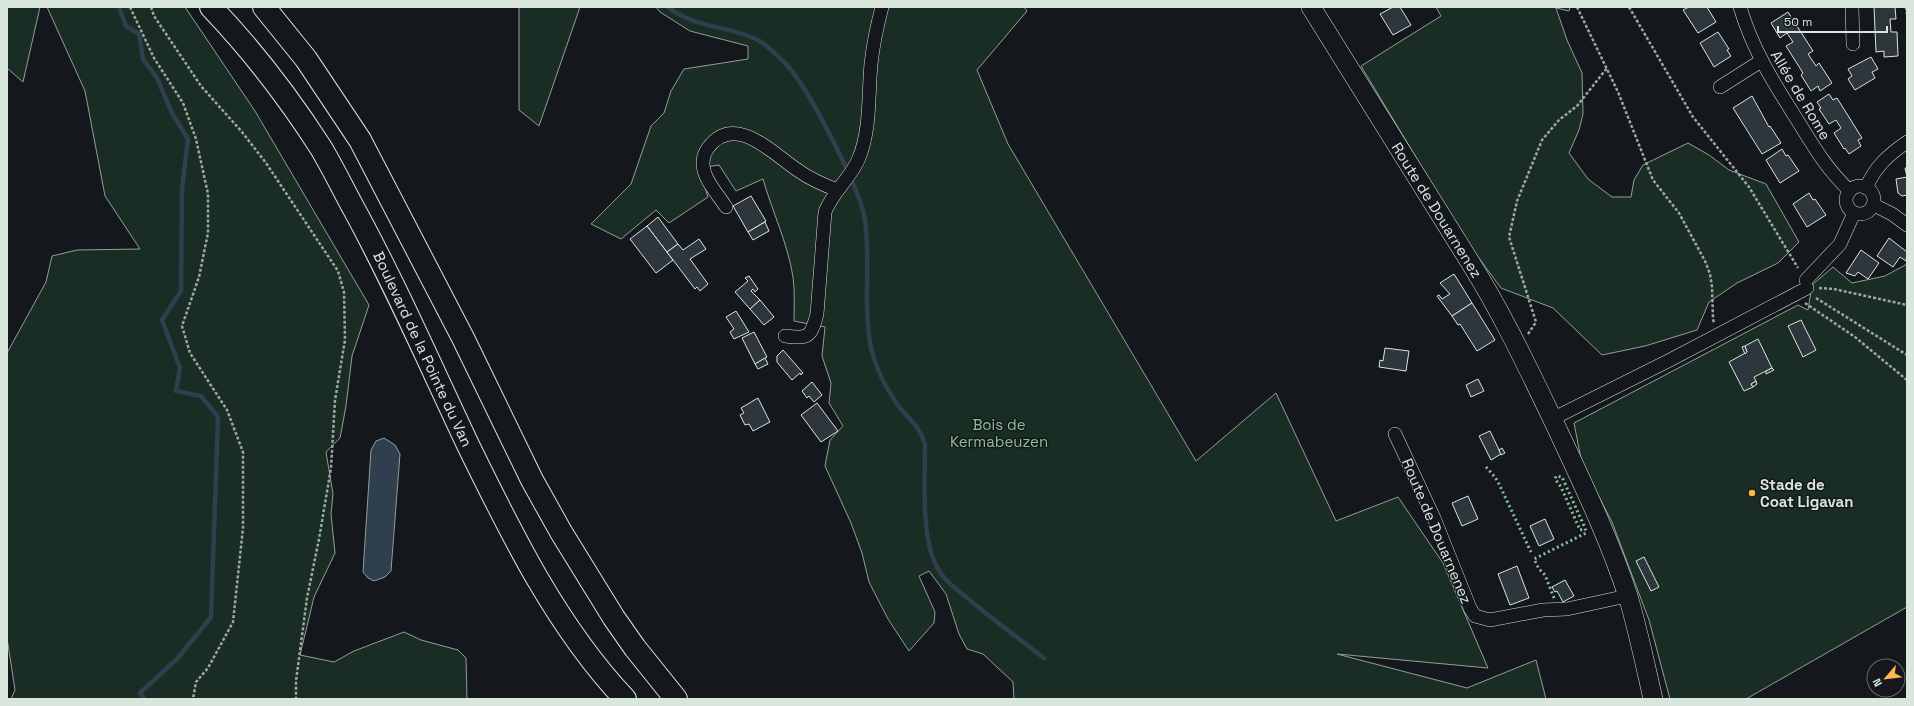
<svg xmlns="http://www.w3.org/2000/svg" width="1914" height="706" viewBox="0 0 1914 706" font-family="'Space Grotesk',sans-serif">
<rect width="100%" height="100%" fill="#14181c"/>
<g fill="#1a2d24" stroke="#939e99">
<polygon points="7,7 40,7 23,82 7,68"/>
<polygon points="47,7 185,7 255,111 369,305 352,356 346,406 340,438 326,452 333,494 331,514 335,553 314,597 300,655 334,662 354,651 404,632 421,640 458,650 466,658 467,699 11,699 15,690 7,638 7,353 46,282 52,256 77,250 140,249 105,196 85,91"/>
<polygon points="519,7 580,7 539,126 519,110"/>
<path d="M656 7H1024L1027 11 977 70 1008 144 1196 461 1276 393 1336 521 1398 497 1443 563 1488 668 1337 654 1467 688 1536 660 1546 699H1014L1013 682 983 654 967 649 959 634 946 594 929 571 919 576 935 612 934 623 909 651 888 619 869 582 862 553 851 523 825 466 830 440 843 426 829 403 831 383 822 356 825 327 794 321C794 306 795 291 793 277 788 244 772 211 763 179L736 191 719 165 699 168 708 197 669 223 656 210 621 239 591 224 631 184 651 126 664 113 671 91 684 69 748 59V46L690 31 660 12Z"/>
<polygon points="1436,7 1570,7 1569,11 1556,8 1567,40 1582,73 1583,114 1579,130 1569,153 1588,179 1612,197 1631,197 1634,180 1643,165 1688,143 1709,155 1729,170 1766,184 1799,242 1778,263 1737,283 1709,302 1697,330 1645,346 1602,355 1553,308 1501,288 1467,242 1361,66 1441,16"/>
<polygon points="1907,264 1907,607 1746,699 1670,699 1649,620 1612,522 1582,464 1574,423 1798,305 1808,310 1812,285 1833,267 1852,283 1885,276"/>
</g>
<polygon fill="#2f3f4d" stroke="#939e99" points="384,438 395,445 400,454 391,571 385,577 374,581 368,578 363,572 371,450 376,441"/>
<g fill="none" stroke-linecap="round" stroke-linejoin="round">
<g stroke="#2f3f4d" stroke-width="4.5">
<polyline points="119,7 126,26 139,34 143,59 157,78 172,113 188,139 182,189 181,291 162,320 180,368 176,391 201,396 218,417 211,617 178,658 140,693 144,699"/>
<path d="M668 7C692 27 728 26 756 39 766 44 776 54 784 62 807 84 860 188 865 220 871 263 862 309 872 352 877 371 886 388 897 404 908 419 920 425 925 445 925 479 921 536 936 565 943 581 959 591 972 602 995 621 1019 639 1044 658"/>
</g>
</g>
<g fill="#2c363c" stroke="#d8e6dc">
<polygon points="1393,7 1400,7 1411,25 1393,35 1380,14"/>
<polygon points="1689,7 1707,7 1716,22 1698,33 1683,10"/>
<polygon points="1874,7 1895,7 1896,19 1890,19 1891,32 1897,32 1898,56 1884,57 1884,51 1876,52"/>
<polygon points="1788,12 1813,51 1808,54 1816,66 1819,63 1832,83 1820,91 1818,86 1811,91 1801,75 1803,73 1786,46 1793,42 1787,33 1780,38 1771,23"/>
<polygon points="1718,32 1729,49 1727,50 1731,56 1714,67 1700,43"/>
<polygon points="1871,57 1878,69 1872,72 1875,78 1855,90 1848,79 1852,76 1848,69"/>
<polygon points="1829,94 1833,100 1837,98 1862,138 1858,140 1861,146 1849,154 1845,148 1844,149 1834,133 1841,128 1836,120 1829,124 1819,109 1821,108 1817,102"/>
<polygon points="1752,96 1769,127 1770,126 1781,143 1762,154 1733,108"/>
<polygon points="1782,149 1786,156 1788,155 1799,171 1780,183 1766,160"/>
<polygon points="1905,168 1907,168 1907,195 1902,196 1898,193 1896,179 1907,177"/>
<polygon points="1809,193 1813,200 1815,199 1826,215 1807,227 1793,204"/>
<polygon points="751,196 766,221 748,232 733,206"/>
<polygon points="658,217 678,244 667,252 647,226"/>
<polygon points="765,222 769,231 753,240 748,232"/>
<polygon points="647,226 673,260 656,273 630,239"/>
<polygon points="1889,238 1907,252 1906,261 1900,257 1893,267 1877,256"/>
<polygon points="699,239 706,249 690,259 708,284 700,291 697,287 695,289 667,252 678,244 683,250"/>
<polygon points="1861,250 1879,263 1868,279 1858,272 1855,276 1846,273"/>
<polygon points="1454,274 1472,303 1452,316 1437,296 1439,295 1442,299 1450,294 1440,283"/>
<polygon points="749,276 758,289 755,292 753,289 751,291 760,300 750,309 735,292 748,281 745,278"/>
<polygon points="760,300 774,317 764,325 750,309"/>
<polygon points="1472,303 1495,340 1477,351 1460,324 1458,325 1452,316"/>
<polygon points="736,311 749,332 734,339 730,332 734,329 726,317"/>
<polygon points="1801,320 1816,350 1803,357 1788,326"/>
<polygon points="754,332 767,357 755,364 742,338"/>
<polygon points="1758,339 1772,368 1754,377 1756,381 1751,384 1753,387 1744,391 1729,362 1747,352 1745,346"/>
<polygon points="1745,346 1747,352 1745,354 1742,347"/>
<polygon points="1385,348 1409,351 1406,371 1379,367 1380,360 1383,361"/>
<polygon points="783,350 803,373 801,375 800,373 792,380 777,362 777,356"/>
<polygon points="765,358 768,364 758,369 755,364"/>
<polygon points="1772,368 1774,370 1766,374 1766,371"/>
<polygon points="1478,379 1484,391 1471,397 1466,385"/>
<polygon points="1756,381 1757,384 1753,387 1751,384"/>
<polygon points="812,382 822,395 814,402 809,396 807,398 802,391"/>
<polygon points="758,398 770,422 753,431 749,424 745,425 740,415 744,413 741,408"/>
<polygon points="817,403 838,431 821,442 801,415"/>
<polygon points="1490,431 1501,454 1491,460 1479,436"/>
<polygon points="1502,448 1505,453 1501,455 1499,450"/>
<polygon points="1468,496 1478,519 1462,526 1452,503"/>
<polygon points="1545,519 1554,539 1539,546 1530,526"/>
<polygon points="1644,557 1659,587 1651,591 1636,561"/>
<polygon points="1517,566 1529,598 1510,605 1498,574"/>
<polygon points="1565,580 1574,596 1563,602 1557,591 1555,592 1552,587"/>
</g>
<g fill="none" stroke-linecap="round" stroke-linejoin="round">
<defs>
<g id="street">
<path d="M1740 7C1752 48 1773 82 1796 118 1812 144 1827 170 1850 191"/>
<polyline points="1852,7 1853,44"/>
<polyline points="1720,87 1761,61"/>
<circle cx="1860" cy="200" r="14"/>
<path d="M1866 188C1875 167 1888 155 1907 142"/>
<polyline points="1874,205 1892,214 1907,225"/>
<path d="M726 207C715 190 693 169 708 148 735 111 774 155 799 171 810 179 824 185 837 190"/>
<polyline points="1806,280 1840,244 1854,213"/>
<path d="M785 336C809 339 811 337 817 314L825 212C833 191 851 178 859 158 871 128 868 95 871 64 873 45 877 26 882 7"/>
<polyline points="1552,419 1670,360 1807,288"/>
<polyline points="1395,434 1434,518 1470,608 1475,616 1490,620 1543,610 1567,609 1627,596"/>
</g>
<path id="secondary" d="M1311 7 1470 262C1502 313 1527 366 1553 420 1580 478 1608 535 1628 596 1638 630 1645 664 1653 699"/>
<g id="highway">
<path d="M211 7C252 50 289 98 321 148 333 168 343 189 354 209 396 286 431 367 469 447 512 535 557 627 625 699"/>
<polyline points="264,7 306,59 360,140 463,338 532,480 561,532 614,618 635,648 676,699"/>
</g>
</defs>
<use href="#street" stroke="#d8e6dc" stroke-width="14"/>
<use href="#secondary" stroke="#d8e6dc" stroke-width="20"/>
<use href="#highway" stroke="#d8e6dc" stroke-width="24"/>
<g stroke="#9da8a2" stroke-width="2.5" stroke-dasharray="3 2" stroke-linecap="butt">
<polyline points="130,7 154,58 183,103 196,139 208,194 208,233 199,277 182,326 190,353 227,410 243,452 243,528 233,622 208,668 196,682 193,699"/>
<polyline points="151,7 154,16 201,86 242,132 266,163 338,271 344,292 345,340 335,400 331,468 319,539 307,598 296,681 296,699"/>
<polyline points="1577,7 1618,92 1653,180 1679,213 1705,261 1710,274 1712,287 1713,319 1714,323"/>
<polyline points="1629,7 1693,117 1749,187 1798,268"/>
<polyline points="1906,7 1907,14"/>
<polyline points="1819,288 1834,289 1907,305"/>
<polyline points="1816,298 1907,355"/>
<polyline points="1805,303 1855,337 1907,380"/>
<polyline points="1528,334 1536,322 1509,237 1517,201 1542,140 1559,120 1577,106 1607,68"/>
</g>
<use href="#street" stroke="#14181c" stroke-width="13"/>
<use href="#secondary" stroke="#14181c" stroke-width="19"/>
<use href="#highway" stroke="#14181c" stroke-width="22"/>
<g stroke="#8ac095" stroke-width="3" stroke-dasharray="2 3" stroke-linecap="butt">
<polyline points="1486,467 1495,477 1499,484 1531,552"/>
<polyline points="1554,598 1545,575 1539,569 1534,559 1586,533 1585,528 1562,477 1556,476 1555,479 1561,487 1580,530 1584,529"/>
</g>
</g>
<circle fill="#ffb74d" stroke="#14181c" stroke-width="1.5" cx="1752" cy="493" r="4"/>
<g text-anchor="middle" dominant-baseline="central" stroke-width="3" stroke-linejoin="round" paint-order="stroke">
<g font-size="15" fill="#d8e6dc" stroke="#14181c">
<text transform="translate(1801 95) rotate(59)">Allée de Rome</text>
<text transform="translate(1437 210) rotate(58)">Route de Douarnenez</text>
<text transform="translate(423 349) rotate(65)">Boulevard de la Pointe du Van</text>
<text transform="translate(1437 531) rotate(67)">Route de Douarnenez</text>
</g>
<g font-size="15" fill="#8ac095" stroke="#14181c">
<text x="999" y="424">Bois de<tspan x="999" dy="17">Kermabeuzen</tspan></text>
</g>
<g font-size="15" font-weight="bold" fill="#d8e6dc" stroke="#14181c" text-anchor="start">
<text x="1760" y="484">Stade de<tspan x="1760" dy="17">Coat Ligavan</tspan></text>
</g>
</g>
<rect width="1914" height="706" fill="none" stroke="#d8e6dc" stroke-width="16"/>
<g transform="translate(1886 678) rotate(242)"><circle r="19" fill="#14181c" stroke="#626a69"/>
<path d="M0-3L7 15L0 10L-7 15Z" fill="#ffb74d"/>
<text y="-6" font-size="11" font-weight="bold" text-anchor="middle" fill="#d8e6dc">N</text>
</g>
<path d="M1778 26v6h109v-6" fill="none" stroke="#d8e6dc" stroke-width="2"/>
<text x="1784" y="26" font-size="12" fill="#d8e6dc" stroke="#14181c" stroke-width="3" paint-order="stroke">50 m</text>
</svg>
